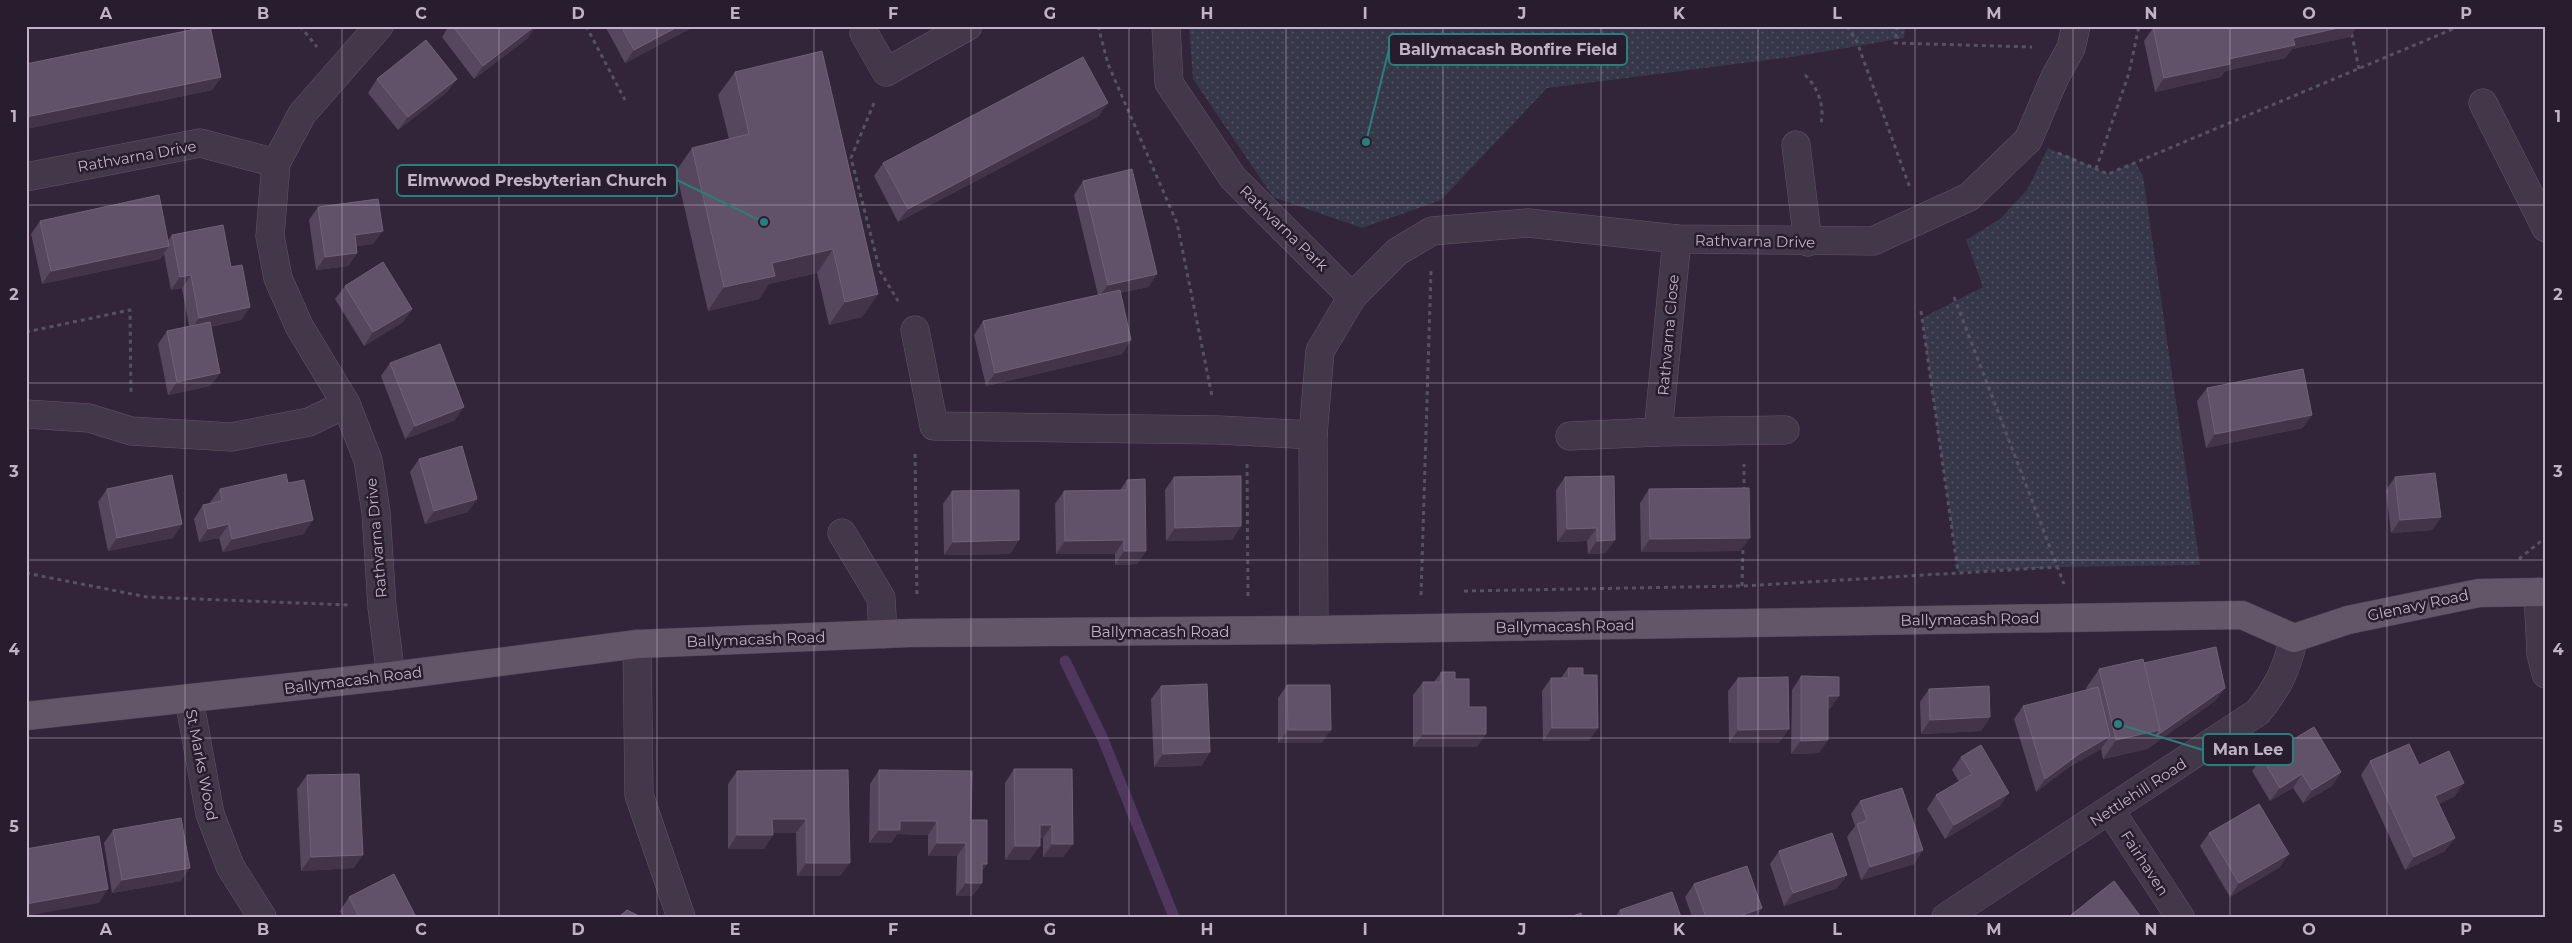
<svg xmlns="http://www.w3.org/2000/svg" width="2572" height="943" viewBox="0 0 2572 943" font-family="Montserrat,sans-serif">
<defs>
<pattern id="grass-dots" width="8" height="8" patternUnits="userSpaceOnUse" patternTransform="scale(1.25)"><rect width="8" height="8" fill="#36384a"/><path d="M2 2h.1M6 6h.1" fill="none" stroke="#515263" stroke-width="1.8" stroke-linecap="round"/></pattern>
</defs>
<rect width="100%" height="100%" fill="#322439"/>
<g fill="url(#grass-dots)">
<polygon points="1189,26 1905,26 1904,38 1792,57 1547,88 1441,200 1362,228 1273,197 1193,79"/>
<polygon points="2048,148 2108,174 2135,162 2143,176 2200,565 2058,567 1958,572 1922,318 1983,287 1966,240 2000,219 2027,190"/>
</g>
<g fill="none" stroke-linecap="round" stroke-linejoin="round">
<polyline stroke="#50375d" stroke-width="11" points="1065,661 1103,739 1174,917"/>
<defs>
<g id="minor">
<polyline points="379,26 302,114 276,163 270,236 278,278 299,326 346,404 368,460 376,512 382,607 391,676"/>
<polyline points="1166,26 1169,83 1233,178 1352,297 1320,351 1313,435 1314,630"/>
<polyline points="864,33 886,72 968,26"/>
<polyline points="2483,103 2546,228"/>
<polyline points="1796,145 1808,242"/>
<polyline points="26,177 200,143 276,163"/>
<polyline points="1352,297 1397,252 1432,231 1528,223 1677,239 1873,241 1969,197 2028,140 2055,77 2071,48 2076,26"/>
<polyline points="915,330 934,426 1219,430 1313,435"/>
<polyline points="26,414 89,418 131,431 231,437 309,422 346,404"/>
<polyline points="1658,432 1677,239"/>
<polyline points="1570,436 1658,432 1785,430"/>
<polyline points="842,533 881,598 883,634"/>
<polyline points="2538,592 2541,654 2546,674"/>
<polyline points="637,644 639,795 681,917"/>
<polyline points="189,699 210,814 230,866 262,917"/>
<polyline points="2110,810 2180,917"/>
<path d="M1946 917 2258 712C2279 686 2286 670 2294 638"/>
</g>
<polyline id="major" points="26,716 391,676 637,644 909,633 1314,630 2242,615 2294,638 2348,620 2479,593 2546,592"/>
</defs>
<use href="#minor" stroke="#615667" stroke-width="29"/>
<use href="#major" stroke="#4c4152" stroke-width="29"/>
<g stroke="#565264" stroke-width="3" stroke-dasharray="4 4" stroke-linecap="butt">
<polyline points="300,26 317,47"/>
<polyline points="586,26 625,100"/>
<polyline points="1098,26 1108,64 1177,223 1212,396"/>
<polyline points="1847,26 1857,42 1910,188"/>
<polyline points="1897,26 1895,43 2032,47"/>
<polyline points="2350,26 2359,69"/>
<path d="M1805 75C1817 86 1825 106 1821 123"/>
<polyline points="874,103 851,158 880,271 898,301"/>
<polyline points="2058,153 2108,174 2460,26"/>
<polyline points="2096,169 2129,73 2139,26"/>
<polyline points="1954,297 2064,584"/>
<polyline points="1921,311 1958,572"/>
<polyline points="26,332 130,310 131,395"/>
<polyline points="915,454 917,598"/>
<polyline points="1247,464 1248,598"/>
<polyline points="1744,491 1744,464"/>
<polyline points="2519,559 2546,537"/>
<polyline points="26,573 147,597 349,605"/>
<polyline points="1742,586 1743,544"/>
<polyline points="1464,591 1742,586 2058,567"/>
<polyline points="1421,595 1431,271"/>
</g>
<use href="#minor" stroke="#433849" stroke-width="28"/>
<use href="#major" stroke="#635669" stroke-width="28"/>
</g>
<g fill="#56465e">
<polygon points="190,26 224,26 211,29 221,77 212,90 26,129 26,64 190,30"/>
<polygon points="449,26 453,26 528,38 474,79 442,37"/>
<polygon points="605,26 695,26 625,63"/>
<polygon points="2162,26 2357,26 2350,37 2292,49 2285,58 2225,71 2221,77 2155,92 2144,41 2153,28"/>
<polygon points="735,72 878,294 862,317 829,325 817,273 769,284 759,299 708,311 676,171 692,148 729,139 718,95"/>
<polygon points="377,79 457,79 447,92 398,130 368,93"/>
<polygon points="1099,116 898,222 874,176 883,163"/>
<polygon points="1083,181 1157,274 1148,287 1120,293 1131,340 1122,354 986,386 974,335 983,321 1098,295 1074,195"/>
<polygon points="318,207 373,244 356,246 357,253 348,266 316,270 309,220"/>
<polygon points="40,221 168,240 172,235 231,267 250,307 241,320 210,327 220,373 210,386 168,395 158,344 167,331 189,326 182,288 171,290 164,254 160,259 42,284 31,234"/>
<polygon points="345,286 412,309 403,322 364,346 335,299"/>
<polygon points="390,363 455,420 405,439 381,376"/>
<polygon points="2207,388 2303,428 2206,448 2197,401"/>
<polygon points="419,459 468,512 425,524 410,472"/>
<polygon points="1614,476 1606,553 1588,554 1587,541 1557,542 1556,490 1565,477"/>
<polygon points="1174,477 1241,526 1232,540 1166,541 1165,490"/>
<polygon points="2395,477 2441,517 2432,530 2391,533 2386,490"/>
<polygon points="1127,480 1146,551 1137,564 1115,565 1115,554 1056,554 1055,504 1064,491 1120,490"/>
<polygon points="288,483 304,534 223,552 219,538 199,542 194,519 203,505 211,504 210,502 220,489"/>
<polygon points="107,489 182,524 173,538 108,551 98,502"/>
<polygon points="1649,489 1740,551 1641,552 1640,503"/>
<polygon points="952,491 1019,540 1010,554 944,555 943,504"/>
<polygon points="2144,663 2225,688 2215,701 2147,749 2103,759 2101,749 2069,767 2036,792 2014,719 2023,706 2087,690 2086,688 2099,669"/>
<polygon points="1568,668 1583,675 1589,741 1543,741 1542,691 1551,678 1561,678"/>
<polygon points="1441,672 1455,679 1469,707 1477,747 1413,747 1413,695 1423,682 1434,682"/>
<polygon points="1801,676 1830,709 1828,709 1819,753 1791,754 1792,690"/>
<polygon points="1738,678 1779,743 1729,743 1728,691"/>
<polygon points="1287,685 1322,743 1278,743 1278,698"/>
<polygon points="1161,686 1210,752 1201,766 1154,767 1151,699"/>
<polygon points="1929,689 1990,717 1981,731 1921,734 1920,702"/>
<polygon points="1961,757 2000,806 1945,839 1927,809 1936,795 1959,782 1952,770"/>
<polygon points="2262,758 2341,772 2332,786 2303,803 2293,788 2270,801 2252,771"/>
<polygon points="2370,761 2419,765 2455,796 2439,804 2445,851 2405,870 2361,775"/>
<polygon points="1014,769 1073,844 1063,857 1043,857 1043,838 1040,838 1030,860 1005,860 1005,783"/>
<polygon points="848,770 840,876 797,876 796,833 773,833 764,849 728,849 728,784 737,771"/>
<polygon points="879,770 971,820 987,864 982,871 982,883 972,896 956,896 957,856 928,856 928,835 897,834 891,843 869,843 870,784"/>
<polygon points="307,775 354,868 301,871 297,789"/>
<polygon points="1860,801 1923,850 1914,864 1861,880 1847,837 1855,826 1851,814"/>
<polygon points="113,830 181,881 112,893 104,843"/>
<polygon points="2209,833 2280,867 2230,897 2200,846"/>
<polygon points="1779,851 1847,875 1837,888 1784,906 1770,864"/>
<polygon points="1694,884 1762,908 1756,917 1692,917 1685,897"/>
<polygon points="349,897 416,917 343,917 340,911"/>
<polygon points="1620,910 1681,917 1615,917"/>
</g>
<g fill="#43344a">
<polygon points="195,26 224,26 191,33"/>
<polygon points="535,26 536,26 528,38 474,79 483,66"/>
<polygon points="679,26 695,26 625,63 634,50"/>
<polygon points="2347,26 2357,26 2350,37 2292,49 2285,58 2225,71 2221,77 2155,92 2164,78 2229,59 2293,38"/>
<polygon points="221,77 212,90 26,129 26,117"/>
<polygon points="457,79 447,92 398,130 408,117"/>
<polygon points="1108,103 1099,116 898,222 908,209"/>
<polygon points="383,231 373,244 345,248 355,235"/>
<polygon points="169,246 160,259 42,284 51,271"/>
<polygon points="833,249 817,273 769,284 759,299 708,311 724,287 772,263"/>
<polygon points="357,253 348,266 316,270 325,257"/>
<polygon points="1157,274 1148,287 1098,298 1108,285"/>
<polygon points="191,275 182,288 171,290 180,277"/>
<polygon points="878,294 862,317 829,325 845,302"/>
<polygon points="250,307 241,320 190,331 199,318"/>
<polygon points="412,309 403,322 364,346 373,332"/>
<polygon points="1131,340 1122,354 986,386 995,373"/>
<polygon points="220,373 210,386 168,395 177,382"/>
<polygon points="464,407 455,420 405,439 415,426"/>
<polygon points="2312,415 2303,428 2206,448 2215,434"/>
<polygon points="477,499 468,512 425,524 434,511"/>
<polygon points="2441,517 2432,530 2391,533 2400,520"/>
<polygon points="313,520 304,534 223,552 232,539"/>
<polygon points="182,524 173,538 108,551 117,538"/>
<polygon points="229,524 219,538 199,542 208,529"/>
<polygon points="1241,526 1232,540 1166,541 1175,528"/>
<polygon points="1597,528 1587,541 1557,542 1567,529"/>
<polygon points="1750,538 1740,551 1641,552 1650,539"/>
<polygon points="1019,540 1010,554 944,555 953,542"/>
<polygon points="1124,540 1115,554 1056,554 1065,541"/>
<polygon points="1615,540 1606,553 1588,554 1597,541"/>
<polygon points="1124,551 1146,551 1137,564 1115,565"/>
<polygon points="2225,688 2215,701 2147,749 2103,759 2116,740"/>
<polygon points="1828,696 1839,696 1830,709 1819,709"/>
<polygon points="1990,717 1981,731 1921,734 1930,720"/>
<polygon points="1552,728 1598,728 1589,741 1543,741"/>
<polygon points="1789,729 1779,743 1729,743 1738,730"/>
<polygon points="1288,730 1331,730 1322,743 1278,743"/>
<polygon points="1423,734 1486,734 1477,747 1413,747"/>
<polygon points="2110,736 2101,749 2069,767 2036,792 2045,779 2079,754"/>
<polygon points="1828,740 1819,753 1791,754 1801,741"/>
<polygon points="1210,752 1201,766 1154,767 1163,754"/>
<polygon points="2341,772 2332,786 2303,803 2312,790"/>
<polygon points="2302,774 2293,788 2270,801 2280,788"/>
<polygon points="2464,783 2455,796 2426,810 2435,796"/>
<polygon points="2009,793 2000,806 1945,839 1954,825"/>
<polygon points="772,819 806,819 796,833 763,833"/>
<polygon points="900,821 937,821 928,835 897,834 891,843 869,843 879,830"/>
<polygon points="1040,825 1052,825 1043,838 1030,838"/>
<polygon points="737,835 773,835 764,849 728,849"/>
<polygon points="2455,838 2445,851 2405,870 2414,857"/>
<polygon points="937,843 966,843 957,856 928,856"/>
<polygon points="1052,844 1073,844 1063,857 1043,857"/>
<polygon points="1015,846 1040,846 1030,860 1005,860"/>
<polygon points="1923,850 1914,864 1861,880 1870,867"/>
<polygon points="2289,854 2280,867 2230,897 2239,883"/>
<polygon points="363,855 354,868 301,871 311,857"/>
<polygon points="806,863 850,863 840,876 797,876"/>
<polygon points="982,864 987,864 977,878"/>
<polygon points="190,868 181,881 112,893 122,880"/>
<polygon points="1847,875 1837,888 1784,906 1793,893"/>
<polygon points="966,883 982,883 972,896 956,896"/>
<polygon points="108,889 99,903 26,916 26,904"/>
<polygon points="1762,908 1756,917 1737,917"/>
</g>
<g fill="#615269" stroke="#706177">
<polygon points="210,26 221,77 26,117 26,64"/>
<polygon points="453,26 535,26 483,66"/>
<polygon points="621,26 679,26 634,50"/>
<polygon points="2162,26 2347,26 2293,38 2295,45 2229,59 2230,64 2164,78 2153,28"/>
<polygon points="426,40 457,79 408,117 377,79"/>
<polygon points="822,51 878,294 845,302 833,249 772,263 775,276 724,287 692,148 749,134 735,72"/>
<polygon points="1083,57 1108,103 908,209 883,163"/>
<polygon points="1132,169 1157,274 1108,285 1083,181"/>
<polygon points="159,195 169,246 51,271 40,221"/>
<polygon points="378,199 383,231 355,235 357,253 325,257 318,207"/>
<polygon points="223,225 231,267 242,265 250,307 199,318 191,275 180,277 172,235"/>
<polygon points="383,262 412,309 373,332 345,286"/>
<polygon points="1120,290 1131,340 995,373 983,321"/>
<polygon points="210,322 220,373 177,382 167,331"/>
<polygon points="440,344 464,407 415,426 390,363"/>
<polygon points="2303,369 2312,415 2215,434 2207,388"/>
<polygon points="462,446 477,499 434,511 419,459"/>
<polygon points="2435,473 2441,517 2400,520 2395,477"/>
<polygon points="286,474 288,483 304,480 313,520 232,539 229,524 208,529 203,505 222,501 220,489"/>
<polygon points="172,475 182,524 117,538 107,489"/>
<polygon points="1241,476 1241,526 1175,528 1174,477"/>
<polygon points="1614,476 1615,540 1597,541 1597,528 1567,529 1565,477"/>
<polygon points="1145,479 1146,551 1124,551 1124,540 1065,541 1064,491 1127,490 1127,480"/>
<polygon points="1749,488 1750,538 1650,539 1649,489"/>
<polygon points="1019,490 1019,540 953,542 952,491"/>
<polygon points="2216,647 2225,688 2156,736 2160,730 2144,663"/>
<polygon points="2143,659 2160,730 2116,740 2099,669"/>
<polygon points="1568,668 1583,668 1583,675 1597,675 1598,728 1552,728 1551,678 1569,678"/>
<polygon points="1441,672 1455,672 1455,679 1469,679 1469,707 1486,707 1486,734 1423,734 1423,682 1441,682"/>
<polygon points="1801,676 1839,677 1839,696 1828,696 1828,740 1801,741"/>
<polygon points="1788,677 1789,729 1738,730 1738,678"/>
<polygon points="1207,684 1210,752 1163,754 1161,686"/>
<polygon points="1287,685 1330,685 1331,730 1288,730"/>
<polygon points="1989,686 1990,717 1930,720 1929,689"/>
<polygon points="2098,687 2110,736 2079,754 2045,779 2023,706"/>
<polygon points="2314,727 2341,772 2312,790 2302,774 2280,788 2262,758"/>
<polygon points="2409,744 2419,765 2449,751 2464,783 2435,796 2455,838 2414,857 2370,761"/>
<polygon points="1981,745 2009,793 1954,825 1936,795 1972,774 1961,757"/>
<polygon points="1014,769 1072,769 1073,844 1052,844 1052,825 1040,825 1040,846 1015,846"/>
<polygon points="848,770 850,863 806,863 806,819 772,819 773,835 737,835 737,771"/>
<polygon points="879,770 972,771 971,820 987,820 987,864 982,864 982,883 966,883 966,843 937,843 937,821 900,821 900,830 879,830"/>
<polygon points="359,774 363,855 311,857 307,775"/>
<polygon points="1902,788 1923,850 1870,867 1857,824 1867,820 1860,801"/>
<polygon points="2259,804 2289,854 2239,883 2209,833"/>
<polygon points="181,818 190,868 122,880 113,830"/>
<polygon points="1832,833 1847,875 1793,893 1779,851"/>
<polygon points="99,836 108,889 26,904 26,849"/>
<polygon points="1747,866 1762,908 1737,917 1706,917 1694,884"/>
<polygon points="394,874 416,917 359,917 349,897"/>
<polygon points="2114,881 2141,917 2073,917 2071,915"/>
<polygon points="1672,892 1681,917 1622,917 1620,910"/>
<polygon points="627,910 641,917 619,917"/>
<polygon points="1581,913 1582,917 1570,917"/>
</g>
<path fill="none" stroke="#bfb3c5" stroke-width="1" stroke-opacity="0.55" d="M185 26V917M342 26V917M499 26V917M657 26V917M814 26V917M971 26V917M1129 26V917M1286 26V917M1443 26V917M1601 26V917M1758 26V917M1915 26V917M2073 26V917M2230 26V917M2387 26V917M26 205H2546M26 383H2546M26 560H2546M26 738H2546"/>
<g text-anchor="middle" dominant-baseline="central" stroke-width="5" stroke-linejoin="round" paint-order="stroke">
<g font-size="15" fill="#bfb3c5" stroke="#281d2e">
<text transform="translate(137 156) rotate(-10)">Rathvarna Drive</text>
<text transform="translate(1284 228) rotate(44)">Rathvarna Park</text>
<text transform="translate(1755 241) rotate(1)">Rathvarna Drive</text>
<text transform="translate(1668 335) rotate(-85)">Rathvarna Close</text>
<text transform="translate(376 538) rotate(-95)">Rathvarna Drive</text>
<text transform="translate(2418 605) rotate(-12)">Glenavy Road</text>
<text transform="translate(1970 619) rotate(-1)">Ballymacash Road</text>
<text transform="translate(1565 626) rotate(-1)">Ballymacash Road</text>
<text x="1160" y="631">Ballymacash Road</text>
<text transform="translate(756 639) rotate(-2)">Ballymacash Road</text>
<text transform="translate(353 680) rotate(-7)">Ballymacash Road</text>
<text transform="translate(202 765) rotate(79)">St Marks Wood</text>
<text transform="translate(2138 792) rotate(-33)">Nettlehill Road</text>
<text transform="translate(2145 863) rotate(57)">Fairhaven</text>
</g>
</g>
<path fill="none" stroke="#297f7b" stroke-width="2" d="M1366 142L1389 49M764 222L677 180M2118 724L2203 750"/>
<g fill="#297f7b" stroke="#281d2e" stroke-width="2">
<circle cx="1366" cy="142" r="5"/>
<circle cx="764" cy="222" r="5"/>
<circle cx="2118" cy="724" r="5"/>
</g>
<g fill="#281d2e" stroke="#297f7b" stroke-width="2">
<rect x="1389" y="34" width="238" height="31" rx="5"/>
<rect x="397" y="165" width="280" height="31" rx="5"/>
<rect x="2203" y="734" width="90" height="31" rx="5"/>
</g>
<g font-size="16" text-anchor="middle" font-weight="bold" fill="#bfb3c5">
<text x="1508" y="55">Ballymacash Bonfire Field</text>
<text x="537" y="186">Elmwwod Presbyterian Church</text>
<text x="2248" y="755">Man Lee</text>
</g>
<rect width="2572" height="943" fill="none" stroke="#281d2e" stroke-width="55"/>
<rect x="28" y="28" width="2516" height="888" fill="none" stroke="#bfb3c5" stroke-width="2"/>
<g font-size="16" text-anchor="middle" font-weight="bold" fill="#bfb3c5">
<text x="106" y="19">A</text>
<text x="263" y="19">B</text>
<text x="421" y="19">C</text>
<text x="578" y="19">D</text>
<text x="735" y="19">E</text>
<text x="893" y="19">F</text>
<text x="1050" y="19">G</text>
<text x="1207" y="19">H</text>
<text x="1365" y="19">I</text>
<text x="1522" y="19">J</text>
<text x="1679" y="19">K</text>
<text x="1837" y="19">L</text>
<text x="1994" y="19">M</text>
<text x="2151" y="19">N</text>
<text x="2309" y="19">O</text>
<text x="2466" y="19">P</text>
<text x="14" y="122">1</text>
<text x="2558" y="122">1</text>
<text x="14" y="300">2</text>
<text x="2558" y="300">2</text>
<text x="14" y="477">3</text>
<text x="2558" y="477">3</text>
<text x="14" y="655">4</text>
<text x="2558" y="655">4</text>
<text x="14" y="832">5</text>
<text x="2558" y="832">5</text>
<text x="106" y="935">A</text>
<text x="263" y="935">B</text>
<text x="421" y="935">C</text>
<text x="578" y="935">D</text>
<text x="735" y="935">E</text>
<text x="893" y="935">F</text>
<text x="1050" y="935">G</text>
<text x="1207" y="935">H</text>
<text x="1365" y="935">I</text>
<text x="1522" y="935">J</text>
<text x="1679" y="935">K</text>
<text x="1837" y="935">L</text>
<text x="1994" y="935">M</text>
<text x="2151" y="935">N</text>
<text x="2309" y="935">O</text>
<text x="2466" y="935">P</text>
</g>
</svg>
